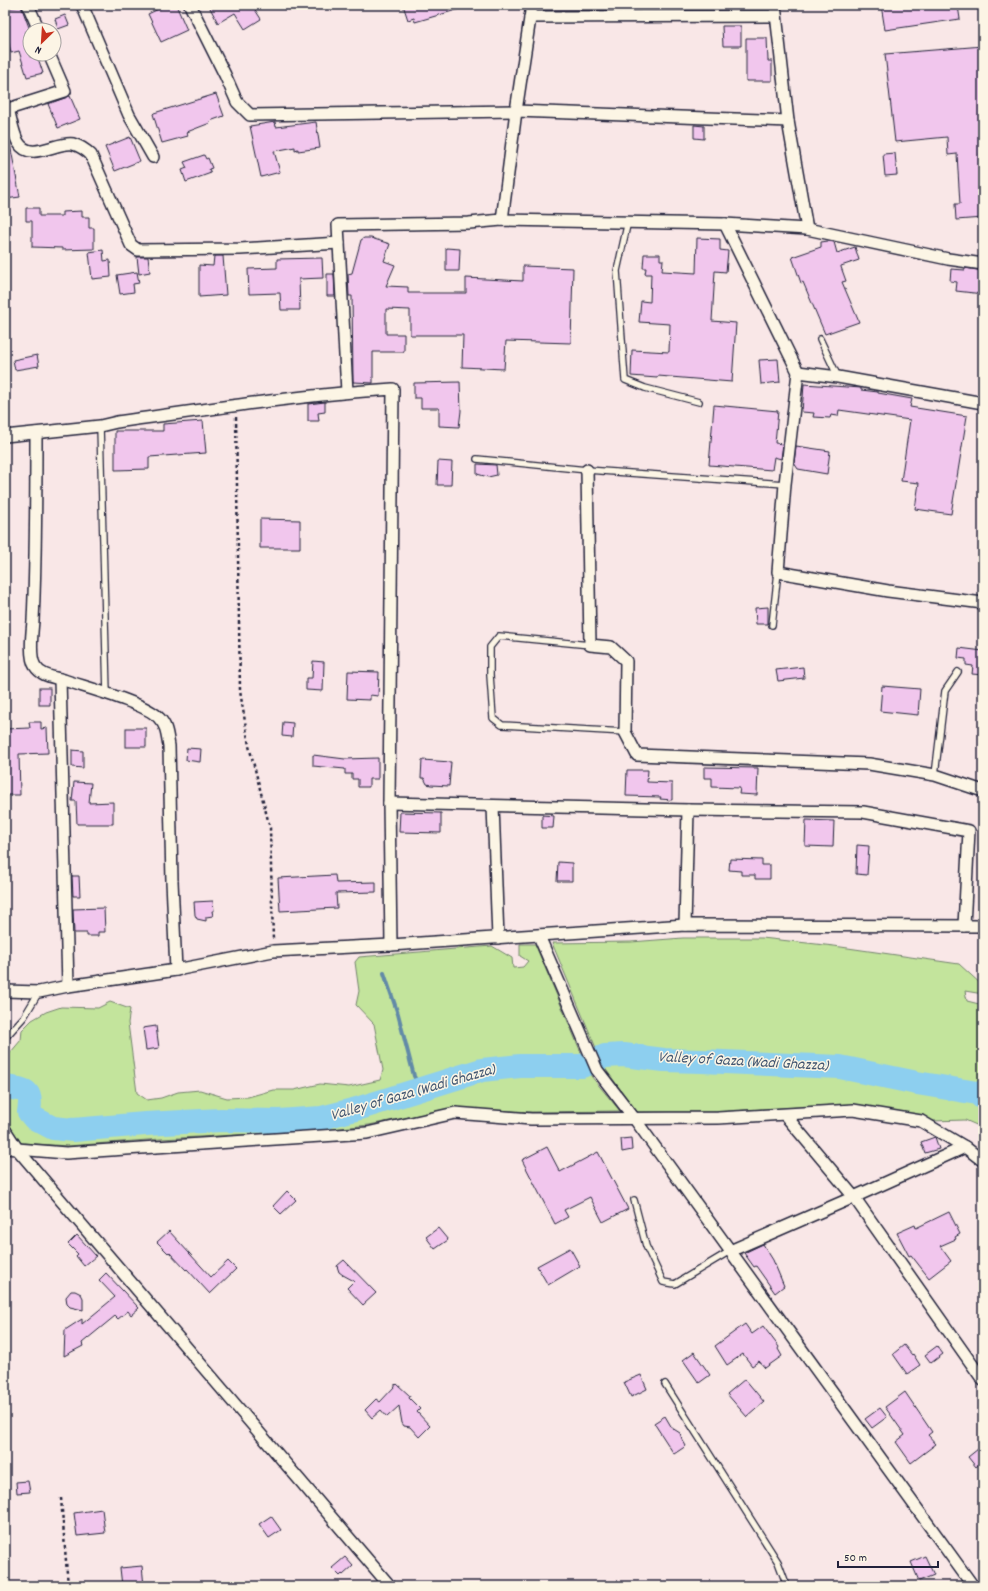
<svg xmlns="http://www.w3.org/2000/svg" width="988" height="1591" viewBox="0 0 988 1591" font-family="Dekko,sans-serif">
<rect width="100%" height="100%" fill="#f9e7e7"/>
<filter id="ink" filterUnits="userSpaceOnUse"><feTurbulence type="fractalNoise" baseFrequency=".025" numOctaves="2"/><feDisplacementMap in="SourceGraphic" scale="8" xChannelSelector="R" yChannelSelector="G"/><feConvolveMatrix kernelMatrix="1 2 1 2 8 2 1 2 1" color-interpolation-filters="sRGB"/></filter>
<g filter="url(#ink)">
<g fill="#c3e49c" stroke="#72836c">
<polygon points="683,938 762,938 834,946 959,964 983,986 983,994 965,991 967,1001 983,1005 983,1132 981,1127 965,1120 932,1121 921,1117 854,1104 713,1112 637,1112 604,1067 552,943 631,942"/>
<polygon points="520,944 535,944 591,1076 620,1111 532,1112 454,1108 369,1125 312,1131 160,1139 68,1146 21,1143 5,1118 5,1059 21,1040 22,1030 32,1020 46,1012 61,1007 98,1008 110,1002 130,1009 128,1023 137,1093 147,1100 161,1098 178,1092 200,1090 227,1098 248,1097 273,1090 294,1090 320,1084 349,1087 380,1080 383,1070 374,1024 356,1005 359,991 355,962 359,957 492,946 512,958 513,968 523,967 528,961 520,956"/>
</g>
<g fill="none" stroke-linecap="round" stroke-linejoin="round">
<polyline stroke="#628aa7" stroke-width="4" points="384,973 398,1014 414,1076 420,1089"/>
<path stroke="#8dcfef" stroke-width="24" d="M5 1087C25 1090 33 1089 29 1112L34 1118 53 1128 73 1130 145 1124 221 1120 279 1121 321 1118 360 1108 482 1070 520 1066H582L605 1056 624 1055 664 1060 701 1061 840 1067 917 1083 977 1093 983 1098"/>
</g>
<g fill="#f1c6ed" stroke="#22223b">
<polygon points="167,5 176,5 187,30 161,42 148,14"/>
<polygon points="215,5 252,5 261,19 245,29 235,13 218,23 210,8"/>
<polygon points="403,5 463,5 463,8 415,22 414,18 408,20"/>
<polygon points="881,5 946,5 947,7 958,6 960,19 885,30"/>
<polygon points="21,6 30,30 25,32 30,57 37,55 43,73 27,77 19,51 11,53 7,36 5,36 5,9"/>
<polygon points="65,15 69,25 58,29 55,19"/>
<polygon points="722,26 741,26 741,46 723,46"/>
<polygon points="746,38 767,38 768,61 772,61 772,81 746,81"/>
<polygon points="983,46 983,152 980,153 983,187 983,218 956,220 955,204 960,204 957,154 948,155 947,137 895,142 885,54"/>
<polygon points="216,94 224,116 210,121 210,123 187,132 188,136 162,143 153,114 154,113"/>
<polygon points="70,96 80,119 58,128 48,104"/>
<polygon points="275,122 276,127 316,122 320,148 298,151 298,149 295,150 295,147 274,151 280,172 261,177 250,126"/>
<polygon points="694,125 704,126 704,139 694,138"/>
<polygon points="130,137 140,161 115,171 105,147"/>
<polygon points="10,144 20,197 5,199 5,145"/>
<polygon points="895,153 897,175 885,176 883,154"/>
<polygon points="204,155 206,159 208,158 212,168 209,169 211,173 186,182 182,170 187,168 184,162"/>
<polygon points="26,208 39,208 39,216 62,216 62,212 82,211 82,217 89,217 89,228 94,228 94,249 62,250 62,248 32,247 32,221 26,221"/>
<polygon points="364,238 371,238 390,244 384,261 395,265 386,286 408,287 408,293 466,293 466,278 523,281 523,266 573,268 571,343 506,341 504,369 462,367 463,335 410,335 410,310 386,309 386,334 404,334 404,352 373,352 373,383 353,382 352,296 349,296 348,274 352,273 361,240"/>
<polygon points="697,238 720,239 720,250 728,251 726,272 715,271 712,321 736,323 732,382 658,376 657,378 631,376 632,350 669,352 670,324 639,322 641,301 650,302 651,274 645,274 646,268 643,268 644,254 660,254 660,260 663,260 662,271 696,273"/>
<polygon points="828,241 834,242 837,253 855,247 859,260 841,266 841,267 846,281 842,282 859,322 825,334 803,282 801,283 792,257 821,247 821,242"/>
<polygon points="446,248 460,249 459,271 446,271"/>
<polygon points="103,250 104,261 110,260 111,277 92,279 89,252"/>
<polygon points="214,256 223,256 226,295 199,297 199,265 213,266"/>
<polygon points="137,257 148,257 150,272 139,274"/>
<polygon points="322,258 323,278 299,279 300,310 281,310 280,293 249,294 248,269 277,268 277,259"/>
<polygon points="965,268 983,271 983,294 956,291 957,282 950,281 951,269 965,270"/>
<polygon points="137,272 139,283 133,284 134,292 120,294 117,275"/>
<polygon points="327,274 334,274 335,296 327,296"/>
<polygon points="37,355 39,366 15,370 13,360"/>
<polygon points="778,359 780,382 761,384 759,360"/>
<polygon points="460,382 461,411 459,427 439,426 439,408 421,408 421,398 414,398 414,383"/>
<polygon points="804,384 861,388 861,390 878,392 878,393 912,399 910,407 967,416 951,514 915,509 919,483 901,481 910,420 839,410 838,416 831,415 830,418 813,417 814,413 802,412"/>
<polygon points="325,402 325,412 318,413 319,421 308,421 308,404"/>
<polygon points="714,405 778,411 775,443 783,444 781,459 774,457 772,470 709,465"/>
<polygon points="203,421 206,453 149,457 149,469 115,470 115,431 163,431 163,424"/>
<polygon points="796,446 830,451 827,474 798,469 794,463"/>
<polygon points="438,461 452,462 451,485 437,485"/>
<polygon points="477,464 496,465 497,475 488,477 477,474"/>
<polygon points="260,519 300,520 300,548 260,548"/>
<polygon points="768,607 768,624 756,624 755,608"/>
<polygon points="959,648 983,651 983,675 972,674 973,666 966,665 966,659 958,658"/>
<polygon points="313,661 324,662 323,691 306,690 306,678 312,678"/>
<polygon points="803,667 804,678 778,681 776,670"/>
<polygon points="348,671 379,672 378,696 370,695 370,700 347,699"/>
<polygon points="882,686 920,689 918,715 880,711"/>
<rect x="39" y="688" width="11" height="17"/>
<polygon points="29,722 41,722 41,729 47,728 48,753 19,754 20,795 5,795 5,729 30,728"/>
<polygon points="283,722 293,723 292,737 282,736"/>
<rect x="126" y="728" width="20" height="19"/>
<polygon points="187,748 201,749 200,762 186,760"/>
<polygon points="72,750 83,751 83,768 72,767"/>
<polygon points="313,755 345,759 378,758 378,779 369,779 369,787 358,787 358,779 352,779 352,774 345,774 345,769 313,766"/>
<polygon points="422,760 451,762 449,786 431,785 427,784 424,778 421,778"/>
<polygon points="704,767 758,768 757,795 739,794 740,788 712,787 712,778 704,778"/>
<polygon points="627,770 648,770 647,782 672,783 672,800 660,799 661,797 626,796"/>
<polygon points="74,782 91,783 89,803 113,802 113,824 77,824 76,801 72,801"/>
<polygon points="400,812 441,813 441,833 399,832"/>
<polygon points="542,815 554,816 553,828 542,828"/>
<polygon points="806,820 834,821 833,847 805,846"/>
<polygon points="857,845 869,846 867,875 856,874"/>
<polygon points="730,859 762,860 762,865 770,865 770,879 755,879 755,875 741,875 741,871 729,870"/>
<polygon points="558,862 572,863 572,881 557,881"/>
<polygon points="335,875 336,883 376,882 376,892 336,893 337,908 280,911 278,878"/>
<polygon points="72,876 79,876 80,896 73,896"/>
<polygon points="213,901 214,911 212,911 213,916 206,917 206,921 197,919 195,915 194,902"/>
<polygon points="104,908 105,932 98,932 98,936 87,936 87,933 74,933 73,909"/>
<polygon points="156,1026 159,1048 146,1050 143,1028"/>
<polygon points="935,1137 939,1149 925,1153 921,1142"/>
<polygon points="631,1138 632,1150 622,1152 621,1139"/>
<polygon points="547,1147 560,1172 598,1152 628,1209 603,1222 590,1197 564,1210 568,1217 555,1224 522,1160"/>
<polygon points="287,1191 296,1200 281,1214 273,1206"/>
<polygon points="949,1212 960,1234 955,1237 956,1239 940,1246 951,1261 929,1278 911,1255 909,1256 897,1233 915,1225 916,1228"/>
<polygon points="438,1228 448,1240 435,1249 426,1237"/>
<polygon points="169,1231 211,1277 228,1261 236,1269 210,1294 187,1269 186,1270 169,1252 168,1253 157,1242"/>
<polygon points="77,1235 96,1256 84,1266 76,1256 78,1254 68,1244"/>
<polygon points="763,1244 773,1260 784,1286 775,1293 756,1266 754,1267 744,1253"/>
<polygon points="570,1248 580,1266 548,1285 537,1266"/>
<polygon points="344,1260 376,1293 363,1305 347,1288 354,1281 343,1275 339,1272 337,1266"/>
<polygon points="106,1273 139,1308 131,1315 128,1311 118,1319 115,1316 82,1343 83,1346 64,1356 65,1330 82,1319 82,1324 115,1297 99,1280"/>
<polygon points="71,1291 75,1291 81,1294 83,1298 83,1310 70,1307 67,1304 66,1297"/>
<polygon points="745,1324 752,1334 763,1326 779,1347 778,1349 782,1356 765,1368 759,1361 752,1366 743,1354 727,1365 715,1346"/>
<polygon points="904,1345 912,1355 913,1354 920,1365 907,1374 893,1354"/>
<polygon points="937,1346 943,1354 931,1363 925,1355"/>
<polygon points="694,1352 710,1375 699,1383 683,1360"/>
<polygon points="641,1375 647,1389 631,1397 624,1382"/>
<polygon points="745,1379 764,1402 747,1417 727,1394"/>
<polygon points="395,1384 396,1385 397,1384 410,1396 409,1398 420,1409 417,1412 430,1426 419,1437 410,1427 404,1426 402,1423 399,1406 387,1417 381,1410 372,1418 365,1410 376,1399 380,1402 395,1386"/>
<polygon points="905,1392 932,1432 928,1435 936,1444 911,1463 896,1442 905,1435 885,1407"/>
<polygon points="880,1408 887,1417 872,1428 865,1419"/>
<polygon points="665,1416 672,1428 680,1433 682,1439 686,1446 674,1454 654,1423"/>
<polygon points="983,1445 983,1461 976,1467 968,1457"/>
<polygon points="28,1481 30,1492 17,1493 16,1482"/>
<polygon points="102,1509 105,1533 77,1536 74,1513"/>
<polygon points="271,1516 281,1530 269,1538 259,1524"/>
<polygon points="925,1556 934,1575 919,1581 911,1562"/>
<polygon points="345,1557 353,1566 343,1575 342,1574 340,1576 332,1568"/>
<polygon points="142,1566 144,1586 122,1586 120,1568"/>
</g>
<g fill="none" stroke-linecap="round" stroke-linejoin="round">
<defs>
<g id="service">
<polyline points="628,221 617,271 625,380 645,388 699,402"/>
<polyline points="820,339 838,377"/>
<polyline points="100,426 107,694"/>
<polyline points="477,459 587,470 785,484"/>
<polyline points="772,625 778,572"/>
<polyline points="590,645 499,636 490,647 490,675 493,718 502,725 625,732"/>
<polyline points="935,775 945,691 958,672"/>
<polyline points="5,1038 24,1017 39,992"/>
<polyline points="634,1200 646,1246 663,1282 675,1284 730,1251"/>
<polyline points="665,1384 778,1562 787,1586"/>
</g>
<g id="minor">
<polyline points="28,5 39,30"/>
<polyline points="82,5 129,115 153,157"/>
<polyline points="190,5 225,75 237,102 250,115 516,111 788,121"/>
<polyline points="775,5 788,121 807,229"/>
<polyline points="530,17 776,16"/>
<path d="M8 109C11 119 13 133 18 142 30 163 57 141 73 144 80 146 86 150 91 155L131 245 138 250 240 249 339 243"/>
<polyline points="5,110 65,91 49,54"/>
<polyline points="502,220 516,111 532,5"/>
<polyline points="725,224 798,372 785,484 778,572 888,591 983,603"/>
<polyline points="798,372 838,377 983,403"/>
<polyline points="347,392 338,225 469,223 502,220 725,224 807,229 948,259 983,264"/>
<path d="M36 433C36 496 36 558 33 621 32 632 29 657 35 666 41 676 53 677 64 680 84 687 146 703 159 718 167 726 167 735 169 746L172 881 176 970"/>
<path d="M5 436 100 426 117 422C209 409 301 395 393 389L389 803 391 945"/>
<polyline points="587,470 590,645 611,647 626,661 625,732 637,755 869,764 935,775 983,791"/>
<polyline points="60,679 68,986"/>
<polyline points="389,803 688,810 863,812 969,831 964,926"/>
<polyline points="493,806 498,938"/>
<polyline points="685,925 688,810"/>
<polyline points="539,936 597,1070 634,1118 973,1586"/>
<polyline points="5,991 39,992 68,986 176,970 273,951 391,945 685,925 983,926"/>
<polyline points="785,1115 854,1197 983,1380"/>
<polyline points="5,1130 18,1150 390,1586"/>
<polyline points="5,1148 66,1153 367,1133 455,1113 531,1119 718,1118 853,1110 921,1121 965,1147 983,1161"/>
<polyline points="730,1251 854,1197 965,1147"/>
</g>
</defs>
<use href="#service" stroke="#22223b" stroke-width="8"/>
<use href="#minor" stroke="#22223b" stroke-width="14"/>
<g stroke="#22223b" stroke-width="2.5" stroke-dasharray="3 3" stroke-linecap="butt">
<polyline points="236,417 240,691 249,746 270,828 273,940"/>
<polyline points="61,1498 68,1586"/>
</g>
<use href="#service" stroke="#fcf5e5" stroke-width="5.5"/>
<use href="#minor" stroke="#fcf5e5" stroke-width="11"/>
</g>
</g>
<g text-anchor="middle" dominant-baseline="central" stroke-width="3" stroke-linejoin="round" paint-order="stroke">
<g font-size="16" font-style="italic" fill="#425671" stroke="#fcf5e5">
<text transform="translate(743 1062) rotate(3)">Valley of Gaza (Wadi Ghazza)</text>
<text transform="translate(413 1093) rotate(-16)">Valley of Gaza (Wadi Ghazza)</text>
</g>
</g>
<rect width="988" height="1591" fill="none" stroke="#fcf5e5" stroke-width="20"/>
<rect x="10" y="10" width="968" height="1571" fill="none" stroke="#22223b" stroke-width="1.5" filter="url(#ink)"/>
<g transform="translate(42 42) rotate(205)"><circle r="19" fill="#fcf5e5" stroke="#a5a1a1"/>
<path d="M0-3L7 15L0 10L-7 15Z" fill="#c8321e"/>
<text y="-6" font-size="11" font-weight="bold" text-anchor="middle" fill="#22223b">N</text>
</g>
<path d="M838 1561v6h100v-6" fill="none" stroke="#22223b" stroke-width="2"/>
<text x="844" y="1561" font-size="12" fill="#22223b" stroke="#fcf5e5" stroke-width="3" paint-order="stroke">50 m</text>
</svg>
